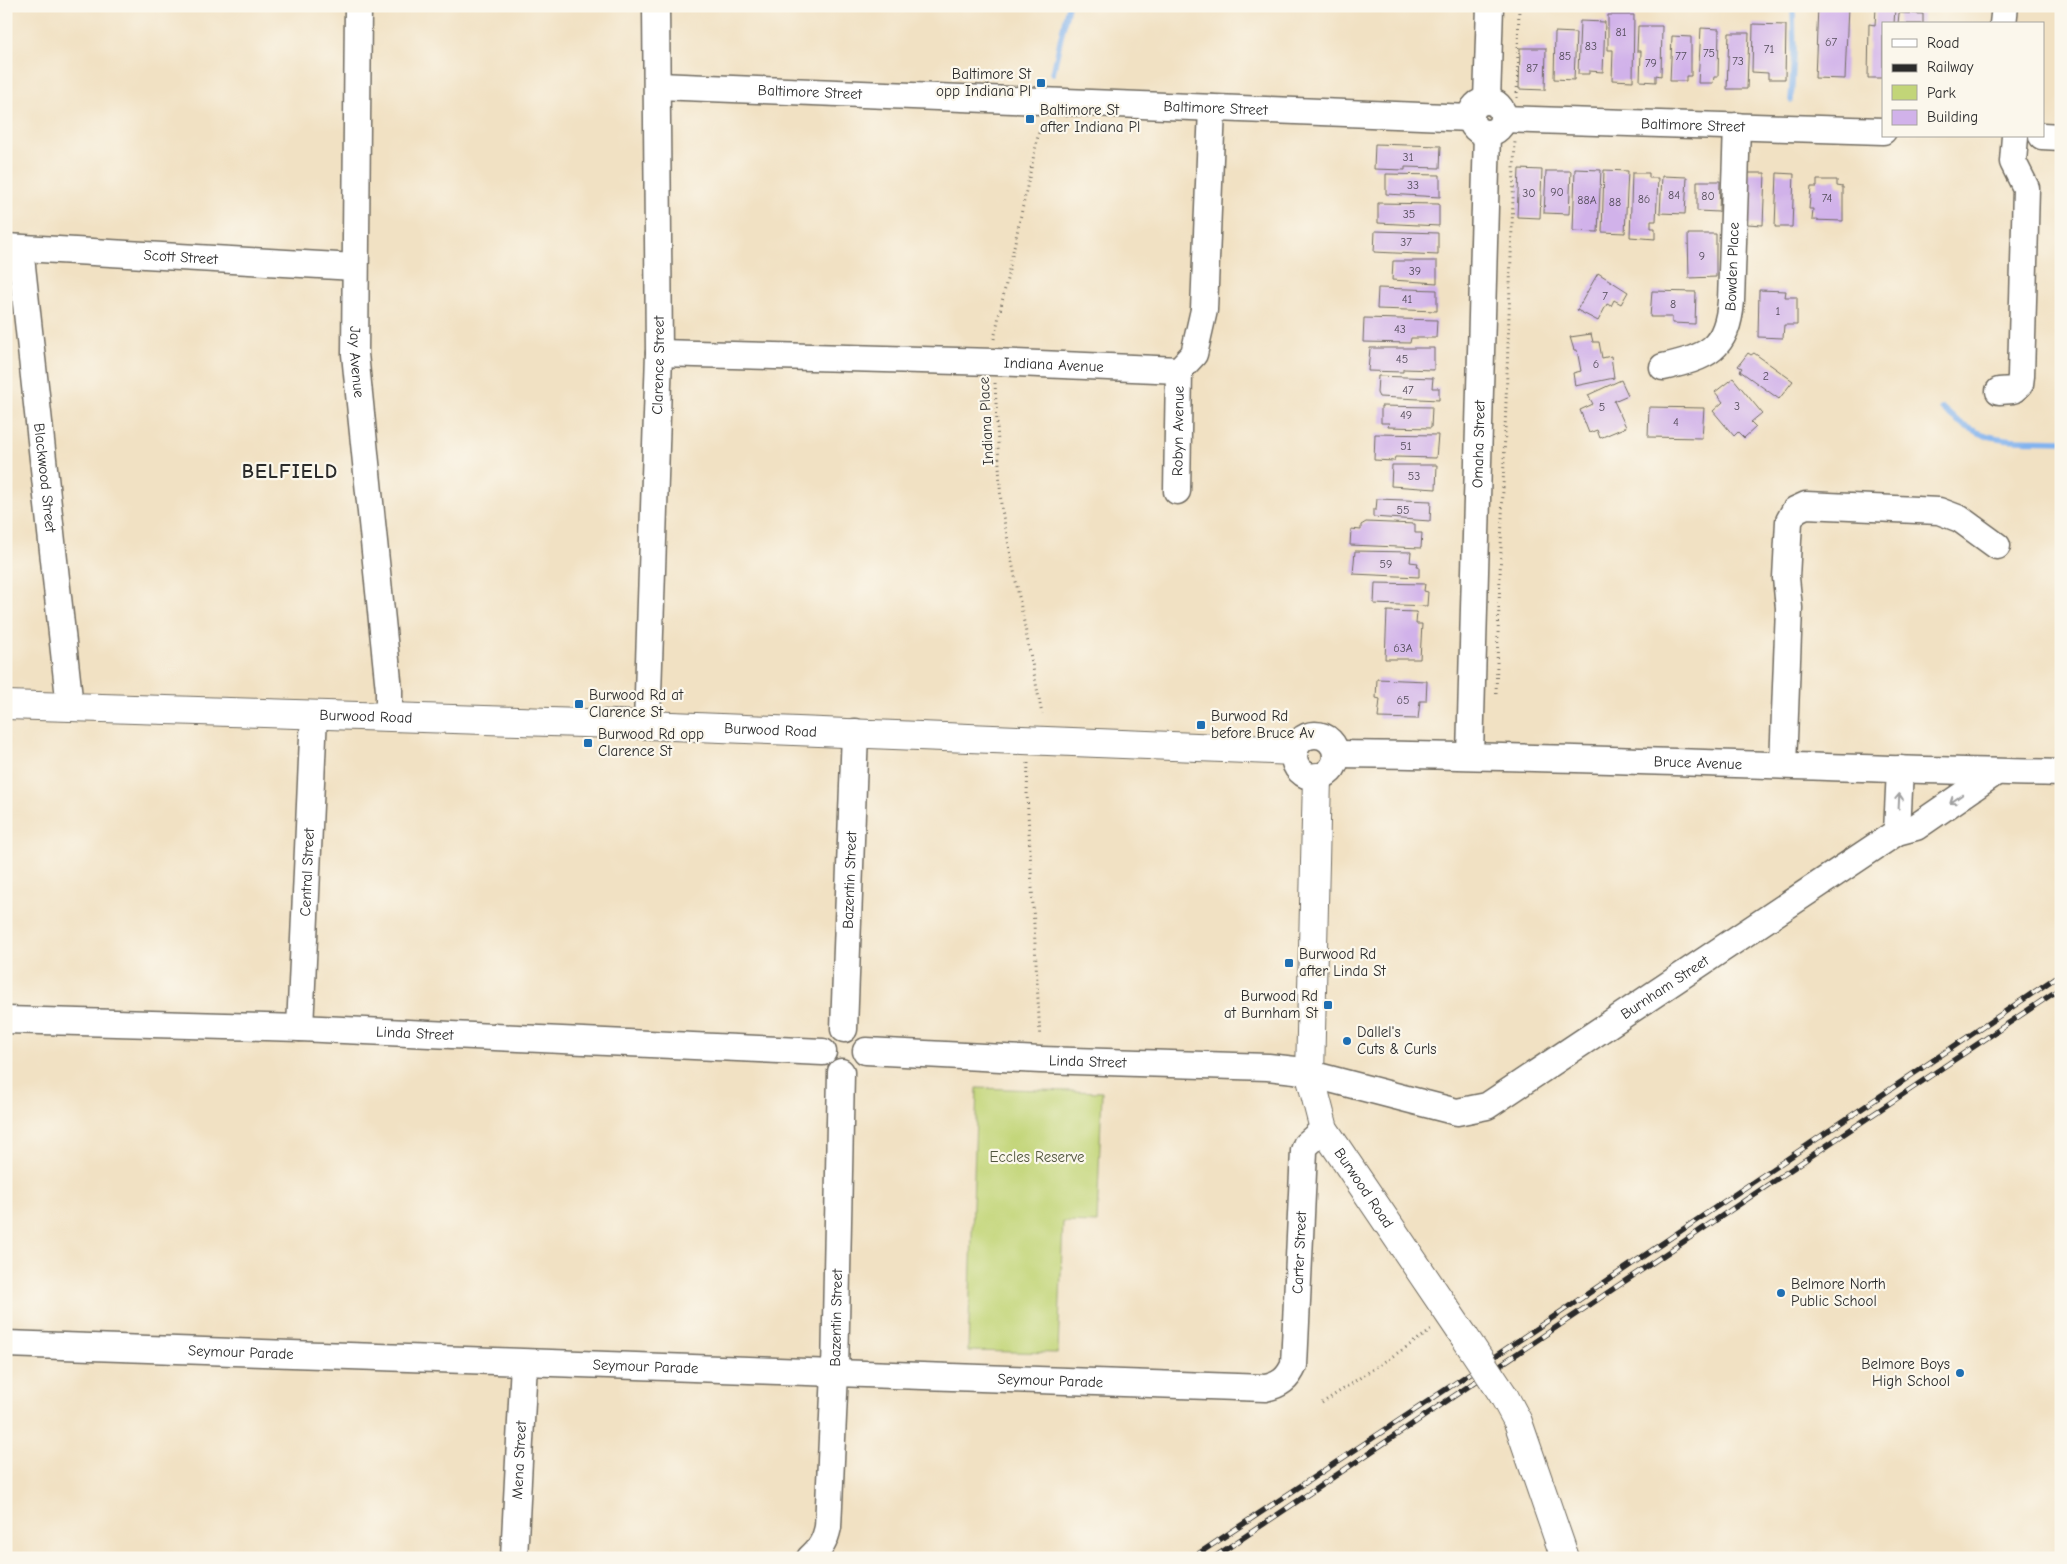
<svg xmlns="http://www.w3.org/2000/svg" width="2067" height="1564" viewBox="0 0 2067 1564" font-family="'Comic Neue',sans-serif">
<rect width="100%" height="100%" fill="#fbf7ec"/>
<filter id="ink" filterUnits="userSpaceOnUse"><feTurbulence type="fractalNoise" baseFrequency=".02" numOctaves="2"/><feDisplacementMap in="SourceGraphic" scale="10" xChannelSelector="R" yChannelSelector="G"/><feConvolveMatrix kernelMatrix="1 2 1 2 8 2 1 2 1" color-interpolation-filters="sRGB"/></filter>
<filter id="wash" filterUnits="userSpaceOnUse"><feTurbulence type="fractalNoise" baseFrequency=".0096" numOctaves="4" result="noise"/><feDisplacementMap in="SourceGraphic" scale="20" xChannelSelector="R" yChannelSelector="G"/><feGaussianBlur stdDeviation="1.12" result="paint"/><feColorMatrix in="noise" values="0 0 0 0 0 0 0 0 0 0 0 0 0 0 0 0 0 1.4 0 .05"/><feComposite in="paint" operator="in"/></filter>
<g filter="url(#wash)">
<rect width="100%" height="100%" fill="#f1e1c3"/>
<polygon fill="#c2d578" stroke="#768052" points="977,1088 1102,1092 1097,1223 1063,1222 1058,1353 968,1351"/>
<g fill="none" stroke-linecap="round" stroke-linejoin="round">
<g stroke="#82b3ee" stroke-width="5.5">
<polyline points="1053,73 1068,6"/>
<polyline points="1791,100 1794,54 1793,6"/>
<path d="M1942 408C1982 446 2009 439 2061 441"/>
</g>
</g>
<g id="blocks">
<g fill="#d1b2ea">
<polygon points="1818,6 1848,6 1845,79 1815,78"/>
<polygon points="1876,8 1895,8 1894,24 1883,24 1883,78 1868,78 1869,24 1875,25"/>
<polygon points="1899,13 1923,14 1923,24 1898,24"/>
<polygon points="1608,15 1634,15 1633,81 1612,80 1613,50 1608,50"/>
<polygon points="1580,21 1605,22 1603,72 1589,71 1589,74 1578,74"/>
<polygon points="1753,24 1786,25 1785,79 1768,79 1768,73 1752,72"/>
<polygon points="1638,26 1662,26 1661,76 1656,75 1656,82 1640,81 1641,51 1637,51"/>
<polygon points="1701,28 1719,29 1718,77 1714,77 1713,83 1698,83"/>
<polygon points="1555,32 1576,33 1574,80 1554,79"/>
<polygon points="1729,33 1749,33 1747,89 1727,89"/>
<polygon points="1672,36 1691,37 1691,76 1686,76 1686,81 1670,81"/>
<polygon points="1520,48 1546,48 1545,90 1519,89"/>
<polygon points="1375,144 1441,146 1440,168 1405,167 1405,170 1374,169"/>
<polygon points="1519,169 1542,170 1540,218 1517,217"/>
<polygon points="1575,169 1601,170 1598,232 1573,231"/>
<polygon points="1604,170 1628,171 1625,233 1602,232"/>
<polygon points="1546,171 1571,171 1569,214 1544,213"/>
<polygon points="1632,173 1649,173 1649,178 1658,178 1656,221 1651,221 1651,228 1655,228 1655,239 1630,237"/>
<polygon points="1748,173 1765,173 1763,225 1747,224"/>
<polygon points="1777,173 1794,174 1792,227 1775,227"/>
<polygon points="1386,174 1440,175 1440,197 1386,194"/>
<polygon points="1662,176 1687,177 1685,214 1660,213"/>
<polygon points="1817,180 1837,180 1837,186 1843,187 1843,221 1812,220 1813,209 1809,209 1811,187 1817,187"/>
<polygon points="1697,181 1720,181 1719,212 1697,211"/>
<polygon points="1378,203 1439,204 1439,226 1378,223"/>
<polygon points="1375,231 1438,233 1438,255 1374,252"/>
<polygon points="1688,234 1716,234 1716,277 1689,278"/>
<polygon points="1393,261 1437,261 1437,283 1392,280"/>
<polygon points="1598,273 1628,292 1621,304 1614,300 1611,306 1607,304 1598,321 1577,310"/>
<polygon points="1378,288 1437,290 1437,311 1377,309"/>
<polygon points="1759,290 1786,291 1785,297 1797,297 1797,325 1784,325 1783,338 1758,337"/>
<polygon points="1652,291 1696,292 1695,324 1672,323 1672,317 1650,317"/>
<polygon points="1364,318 1437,320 1436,338 1411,338 1410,343 1363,342"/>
<polygon points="1591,334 1593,342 1599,342 1602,358 1611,356 1614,378 1575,386 1573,373 1581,371 1577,350 1574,350 1570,337"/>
<polygon points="1370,348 1434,348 1434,370 1403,369 1403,372 1368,371"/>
<polygon points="1748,353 1751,355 1754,353 1793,381 1779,399 1740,371 1742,368 1738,366"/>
<polygon points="1378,376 1433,378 1432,388 1439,388 1439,400 1379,397 1377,393"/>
<polygon points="1733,378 1762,413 1751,422 1756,427 1744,438 1738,432 1734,436 1713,411 1723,402 1715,392"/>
<polygon points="1621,380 1628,395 1614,401 1626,427 1600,438 1597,430 1589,433 1580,410 1593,404 1588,395"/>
<polygon points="1381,406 1432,407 1431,428 1388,427 1389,423 1381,423"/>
<polygon points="1649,407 1704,408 1702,438 1648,437"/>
<polygon points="1375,434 1438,435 1436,458 1395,457 1394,461 1374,460"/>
<polygon points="1392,465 1437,465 1436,489 1391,486"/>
<polygon points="1377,499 1431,501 1430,521 1373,517 1373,510 1376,510"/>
<polygon points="1366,522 1415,524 1415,533 1422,533 1421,548 1350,545 1351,529 1361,530 1361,525"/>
<polygon points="1355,551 1411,552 1410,562 1418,563 1417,566 1419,566 1419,577 1353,574"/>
<polygon points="1375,583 1425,584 1424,591 1428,592 1427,606 1374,604"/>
<polygon points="1387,611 1417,612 1416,624 1422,624 1420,659 1385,659"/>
<polygon points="1377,679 1427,681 1426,701 1420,701 1418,719 1378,718 1380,699 1376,698"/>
</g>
</g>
</g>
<g filter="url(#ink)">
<use href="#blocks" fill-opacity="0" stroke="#706b60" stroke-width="1"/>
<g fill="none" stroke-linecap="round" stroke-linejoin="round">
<defs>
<g id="minor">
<path id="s1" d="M358 6 355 354 389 690V716"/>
<polyline points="2003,24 2005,6"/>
<path id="s2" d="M658 86 1471 118"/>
<polyline points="1487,101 1490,6"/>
<circle cx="1487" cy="117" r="16"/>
<path id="s3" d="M1503 119 1883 131"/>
<polyline points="2042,136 2061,137"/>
<path id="s4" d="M6 247 355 267"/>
<path id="s5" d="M20 248 70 707"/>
<path id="s6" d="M659 353 994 362 1179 370 1194 354 1204 310 1212 108"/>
<path id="s7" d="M1663 367C1707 357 1727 350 1731 301L1737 126"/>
<polyline points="1999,391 2013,390 2020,384 2021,376 2026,188 2013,162 2015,136"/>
<path id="s8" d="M1177 491 1179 370"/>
<path id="s9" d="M647 725 659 353 656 6"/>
<circle cx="1315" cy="756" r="21"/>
<path id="s10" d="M1336 754C1578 756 1819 769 2061 773"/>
<path id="s11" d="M1470 755 1487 133"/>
<polyline points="1783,765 1789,608 1786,578 1789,521 1795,510 1806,505 1939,511 1960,519 1997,546"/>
<polyline points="1897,832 1900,769"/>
<path id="s12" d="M6 1020 300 1028 823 1052"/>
<path id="s13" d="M300 1028 314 715"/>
<path id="s14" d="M844 1029 855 732"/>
<path id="s15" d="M866 1051 1041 1060 1268 1067 1295 1070 1457 1112 1487 1106 1897 832 1916 827 1996 772"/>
<path id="s16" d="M6 1344 1265 1388C1280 1385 1288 1379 1294 1365L1304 1151 1306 1145 1324 1129"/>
<path id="s17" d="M514 1558 524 1363"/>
<path id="s18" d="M810 1558C821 1548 825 1541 828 1527L835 1372 841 1072"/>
</g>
<g id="major">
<path id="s19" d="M6 705 647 725 1294 751"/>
<path id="s20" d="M1317 777 1310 1075 1324 1129 1464 1336"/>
<polyline points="1504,1396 1518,1422 1565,1558"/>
</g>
</defs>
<use href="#minor" stroke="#706b60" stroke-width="29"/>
<use href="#major" stroke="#706b60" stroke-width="30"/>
<g stroke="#706b60" stroke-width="3" stroke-dasharray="1 4" stroke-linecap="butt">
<polyline points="1517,98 1519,6"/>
<polyline points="994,339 1040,127"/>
<polyline points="995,383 1001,505 1042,714"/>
<polyline points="1496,693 1515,140"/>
<polyline points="1028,763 1027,794 1040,1037"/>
<polyline points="1322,1403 1432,1330"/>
</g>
<use href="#minor" stroke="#fff" stroke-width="26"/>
<use href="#major" stroke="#fff" stroke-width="28"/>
<defs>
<g id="rail">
<polyline points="1192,1558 1460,1380 2061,974"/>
<polyline points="1213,1558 2061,988"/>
</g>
</defs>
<use href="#rail" stroke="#2b2b2b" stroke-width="5.5"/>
<use href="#rail" stroke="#fbf7ec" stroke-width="4" stroke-dasharray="11" stroke-linecap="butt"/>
<defs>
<polyline id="major-bridge" points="1464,1336 1504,1396"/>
</defs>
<use href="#major-bridge" stroke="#706b60" stroke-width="30" stroke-linecap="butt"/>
<use href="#major-bridge" stroke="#fff" stroke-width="28"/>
</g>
<defs><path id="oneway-shaft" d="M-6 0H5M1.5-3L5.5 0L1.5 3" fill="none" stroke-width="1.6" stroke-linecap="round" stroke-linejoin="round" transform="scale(1.25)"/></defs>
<g stroke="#a0a0a0">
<use href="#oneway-shaft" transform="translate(1956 799) rotate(145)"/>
<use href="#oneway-shaft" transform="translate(1899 801) rotate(-87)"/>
</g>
</g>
<g fill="#1f6fb2" stroke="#fbf7ec" stroke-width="2">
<rect x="1036" y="78" width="10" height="10" rx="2.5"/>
<rect x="1025" y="114" width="10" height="10" rx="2.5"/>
<rect x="574" y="699" width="10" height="10" rx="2.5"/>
<rect x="1196" y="720" width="10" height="10" rx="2.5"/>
<rect x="583" y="738" width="10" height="10" rx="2.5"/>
<rect x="1284" y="958" width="10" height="10" rx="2.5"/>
<rect x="1323" y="1000" width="10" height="10" rx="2.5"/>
<circle cx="1347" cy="1041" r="5"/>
<circle cx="1781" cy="1293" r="5"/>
<circle cx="1960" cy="1373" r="5"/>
</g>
<g text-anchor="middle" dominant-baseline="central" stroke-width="4.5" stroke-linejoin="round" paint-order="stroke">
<g font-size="12" fill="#544d5b">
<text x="1621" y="32">81</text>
<text x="1831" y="42">67</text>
<text x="1591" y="46">83</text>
<text x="1769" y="49">71</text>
<text x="1709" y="53">75</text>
<text x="1565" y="56">85</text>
<text x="1681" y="56">77</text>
<text x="1738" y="61">73</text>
<text x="1651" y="63">79</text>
<text x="1532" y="68">87</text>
<text x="1408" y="157">31</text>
<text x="1413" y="185">33</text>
<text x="1557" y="192">90</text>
<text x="1529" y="193">30</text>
<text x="1674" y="195">84</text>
<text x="1708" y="196">80</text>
<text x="1827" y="198">74</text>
<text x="1644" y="199">86</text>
<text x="1587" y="200">88A</text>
<text x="1615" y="202">88</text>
<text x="1409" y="214">35</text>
<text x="1406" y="242">37</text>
<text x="1702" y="256">9</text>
<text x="1415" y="271">39</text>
<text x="1605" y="296">7</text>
<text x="1407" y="299">41</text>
<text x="1673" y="304">8</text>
<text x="1778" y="311">1</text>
<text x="1400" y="329">43</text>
<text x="1402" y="359">45</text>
<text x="1596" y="364">6</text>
<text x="1766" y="376">2</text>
<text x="1408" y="390">47</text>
<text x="1737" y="406">3</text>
<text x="1602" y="407">5</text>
<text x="1406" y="415">49</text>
<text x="1676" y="422">4</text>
<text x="1406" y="446">51</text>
<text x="1414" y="476">53</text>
<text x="1403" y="510">55</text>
<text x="1386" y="564">59</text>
<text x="1403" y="648">63A</text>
<text x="1403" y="700">65</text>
</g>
<g font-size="15" fill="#2b2b2b" stroke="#fbf7ec" text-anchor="start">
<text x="1031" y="74" text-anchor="end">Baltimore St<tspan x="1031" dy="17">opp Indiana Pl</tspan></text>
<text x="1040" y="110">Baltimore St<tspan x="1040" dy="17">after Indiana Pl</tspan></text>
<text x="589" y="695">Burwood Rd at<tspan x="589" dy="17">Clarence St</tspan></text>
<text x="1211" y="716">Burwood Rd<tspan x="1211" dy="17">before Bruce Av</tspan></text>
<text x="598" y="734">Burwood Rd opp<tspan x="598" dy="17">Clarence St</tspan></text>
<text x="1299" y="954">Burwood Rd<tspan x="1299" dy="17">after Linda St</tspan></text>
<text x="1318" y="996" text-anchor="end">Burwood Rd<tspan x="1318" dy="17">at Burnham St</tspan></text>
<text x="1357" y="1032">Dallel's<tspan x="1357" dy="17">Cuts &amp; Curls</tspan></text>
<text x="1791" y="1284">Belmore North<tspan x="1791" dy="17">Public School</tspan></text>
<text x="1950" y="1364" text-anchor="end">Belmore Boys<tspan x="1950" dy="17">High School</tspan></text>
</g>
<g font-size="15" fill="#2b2b2b" stroke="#fbf7ec">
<text stroke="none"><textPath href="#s2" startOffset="152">Baltimore Street</textPath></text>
<text stroke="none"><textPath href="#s2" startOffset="558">Baltimore Street</textPath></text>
<text stroke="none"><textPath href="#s3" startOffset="190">Baltimore Street</textPath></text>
<text stroke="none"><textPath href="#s4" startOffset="175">Scott Street</textPath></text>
<text stroke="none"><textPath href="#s7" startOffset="140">Bowden Place</textPath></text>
<text stroke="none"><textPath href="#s1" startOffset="356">Jay Avenue</textPath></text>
<text stroke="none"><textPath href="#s6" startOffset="395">Indiana Avenue</textPath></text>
<text stroke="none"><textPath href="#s9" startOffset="360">Clarence Street</textPath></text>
<text transform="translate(986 421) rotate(-93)">Indiana Place</text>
<text stroke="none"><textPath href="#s8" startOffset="60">Robyn Avenue</textPath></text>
<text stroke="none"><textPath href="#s11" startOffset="311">Omaha Street</textPath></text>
<text stroke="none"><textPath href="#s5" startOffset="231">Blackwood Street</textPath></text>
<text stroke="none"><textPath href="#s19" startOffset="360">Burwood Road</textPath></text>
<text stroke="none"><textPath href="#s19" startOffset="765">Burwood Road</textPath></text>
<text stroke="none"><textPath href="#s10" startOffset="362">Bruce Avenue</textPath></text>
<text stroke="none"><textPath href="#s13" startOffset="156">Central Street</textPath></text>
<text stroke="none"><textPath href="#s14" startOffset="149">Bazentin Street</textPath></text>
<text stroke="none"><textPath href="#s15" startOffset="841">Burnham Street</textPath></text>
<text stroke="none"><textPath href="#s12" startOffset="409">Linda Street</textPath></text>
<text stroke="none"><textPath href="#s15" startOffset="222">Linda Street</textPath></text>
<text stroke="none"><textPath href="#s20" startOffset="425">Burwood Road</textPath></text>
<text stroke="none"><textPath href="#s16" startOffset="1411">Carter Street</textPath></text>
<text stroke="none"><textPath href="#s18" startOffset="246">Bazentin Street</textPath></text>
<text stroke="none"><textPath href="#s16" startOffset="235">Seymour Parade</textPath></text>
<text stroke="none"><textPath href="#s16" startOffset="640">Seymour Parade</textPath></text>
<text stroke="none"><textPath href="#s16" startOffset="1045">Seymour Parade</textPath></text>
<text stroke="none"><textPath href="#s17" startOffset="98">Mena Street</textPath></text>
</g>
<g font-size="15" fill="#51563e" stroke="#fbf7ec">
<text x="1037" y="1157">Eccles Reserve</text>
</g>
<g font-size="20" font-weight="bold" letter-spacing="1" fill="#2b2b2b" stroke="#fbf7ec">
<text x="290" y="471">BELFIELD</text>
</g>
</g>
<rect width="2067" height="1564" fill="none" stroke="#fbf7ec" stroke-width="25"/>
<rect x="1882" y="22" width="162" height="115" fill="#fbf7ec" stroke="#a8a59f"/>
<rect x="1892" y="39" width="25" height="8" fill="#ffffff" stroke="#a8a59f"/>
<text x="1927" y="48" font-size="15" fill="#2b2b2b">Road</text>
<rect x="1892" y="64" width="25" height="8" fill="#2b2b2b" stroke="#a8a59f"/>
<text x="1927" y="72" font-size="15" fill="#2b2b2b">Railway</text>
<rect x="1892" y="85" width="25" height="15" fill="#c2d578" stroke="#a8a59f"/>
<text x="1927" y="98" font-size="15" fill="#2b2b2b">Park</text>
<rect x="1892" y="110" width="25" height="15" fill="#d1b2ea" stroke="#a8a59f"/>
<text x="1927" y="122" font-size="15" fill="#2b2b2b">Building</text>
</svg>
